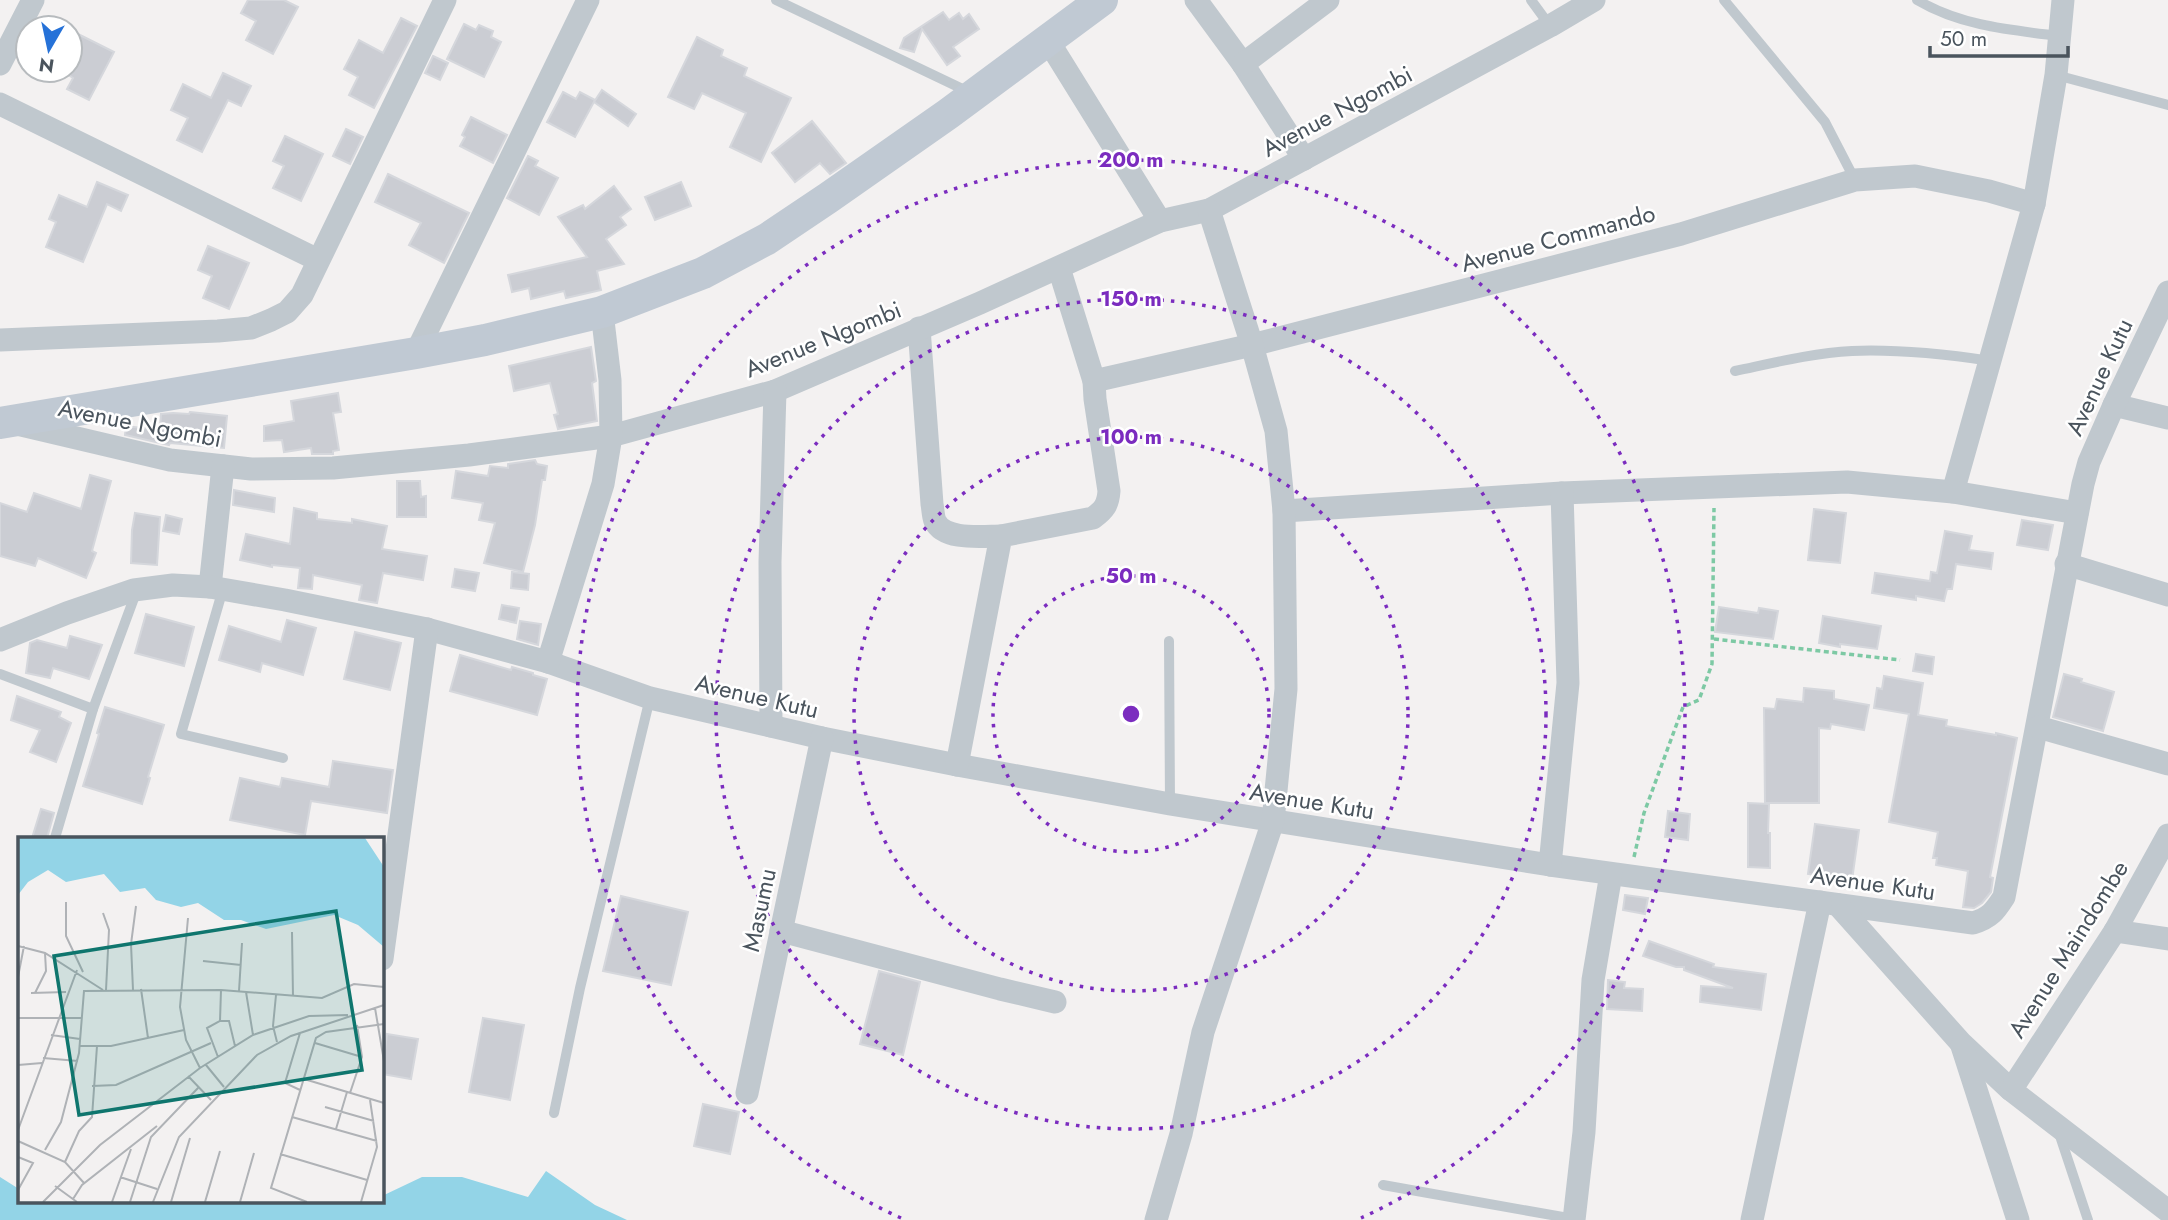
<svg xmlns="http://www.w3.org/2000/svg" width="2168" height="1220" viewBox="0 0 2168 1220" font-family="Jost,sans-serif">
<rect width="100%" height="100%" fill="#f3f1f1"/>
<polygon fill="#93d4e7" points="546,1171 595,1205 627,1220 0,1220 0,1177 19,1189 19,1201 370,1202 382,1201 382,1196 422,1177 462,1177 528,1197"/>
<g fill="#cbcdd3" stroke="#d5d7dc" stroke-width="2">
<polygon points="248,0 284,0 298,7 273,54 246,40 256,21 241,13"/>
<polygon points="943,12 949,20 959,13 963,19 969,14 979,29 953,47 960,56 947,65 922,29 914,52 900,48 904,38"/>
<polygon points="401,18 417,26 374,108 349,95 358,77 344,69 359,40 383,53"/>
<polygon points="464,24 476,30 479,25 493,31 491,37 501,42 484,77 447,59"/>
<polygon points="76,33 114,52 89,100 67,89 73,78 70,76 70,43"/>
<polygon points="697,37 723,50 721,56 747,68 744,76 791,98 761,162 730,147 746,113 702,93 694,109 668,97"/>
<polygon points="433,56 448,63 440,80 425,73"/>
<polygon points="223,73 251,86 241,106 228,100 202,152 177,140 188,118 171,110 183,84 211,98"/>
<polygon points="602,90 636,114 628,126 594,102"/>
<polygon points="563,92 576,99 580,92 595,100 575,137 547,122"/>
<polygon points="471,117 507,135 493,163 460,146 465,137 462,135"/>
<polygon points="812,121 846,163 830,174 820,163 795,182 772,153"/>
<polygon points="346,129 363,137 350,164 333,156"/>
<polygon points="285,136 323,154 301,201 273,188 284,166 273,161"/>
<polygon points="528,156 538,161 535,166 558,178 539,215 507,198"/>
<polygon points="388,174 469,213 444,263 409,245 421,223 375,202"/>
<polygon points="97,182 128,195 121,211 107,204 83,262 46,247 56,222 49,219 59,195 87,207"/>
<polygon points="681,182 691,206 655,220 645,197"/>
<polygon points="614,186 631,209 620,217 626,225 606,239 624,264 597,271 601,290 566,298 564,291 531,299 529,288 512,292 508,275 587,257 558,217 583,205 585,209"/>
<polygon points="208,246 249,263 229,309 203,298 212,276 198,270"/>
<polygon points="591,347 596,381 592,383 597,421 558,429 554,415 558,414 550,383 514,391 509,366"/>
<polygon points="338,393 341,412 333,413 339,450 333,451 333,454 312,454 311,448 284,452 282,440 264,441 264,426 294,421 291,401"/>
<polygon points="190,412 227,416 224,448 170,443 169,445 125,435 126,426 160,430 161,414 173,413 189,414"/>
<polygon points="535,460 537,464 547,466 545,480 542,480 535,525 523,572 484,563 495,523 479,520 483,503 452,498 456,471 488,476 490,466 508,468 508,464"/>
<polygon points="90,475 111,481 92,551 96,553 86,578 38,558 35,566 0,556 0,503 27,512 34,493 81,509"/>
<polygon points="397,481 420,481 421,497 426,496 426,517 397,517"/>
<polygon points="234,490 275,498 274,512 233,505"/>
<polygon points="294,508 317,513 317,519 352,523 352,519 387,526 382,549 427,556 423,580 383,573 377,603 359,600 362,585 313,575 312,589 298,588 300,568 272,565 272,567 240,560 246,534 290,544"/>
<polygon points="1814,509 1846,513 1840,563 1808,560"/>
<polygon points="135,513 160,517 157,565 131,563 132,530"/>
<polygon points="166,515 182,519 179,534 163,531"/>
<polygon points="2022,520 2053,525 2048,550 2017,545"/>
<polygon points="1945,531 1972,536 1969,550 1993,553 1991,569 1956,564 1952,589 1947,589 1944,601 1916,596 1916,600 1872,593 1875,573 1930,581 1931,572 1937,573"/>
<polygon points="455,569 479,573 475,591 452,587"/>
<polygon points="512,572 529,574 528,590 511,588"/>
<polygon points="502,605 519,608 516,623 499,619"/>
<polygon points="1719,607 1758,613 1759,608 1778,611 1773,639 1715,632"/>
<polygon points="146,614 194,627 184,666 135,653"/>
<polygon points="1823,616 1881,626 1877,649 1840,644 1840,647 1819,643"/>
<polygon points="287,620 316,628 303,675 262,663 260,672 219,660 229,626 281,642"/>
<polygon points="520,621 541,624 538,645 517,639"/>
<polygon points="355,632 401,643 390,690 344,679"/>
<polygon points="70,636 102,645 89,679 53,668 50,678 26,673 30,643 37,640 67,648"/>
<polygon points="1916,654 1934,657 1932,674 1913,671"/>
<polygon points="460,655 511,670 512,667 533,673 533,675 547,679 537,715 450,691"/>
<polygon points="2064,674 2082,679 2081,682 2114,692 2103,731 2053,717"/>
<polygon points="1884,676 1923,683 1918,715 1947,720 1946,726 1996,735 1996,733 2017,738 1990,877 1993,878 1991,892 1982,903 1974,908 1963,907 1968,871 1936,865 1937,858 1933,858 1938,832 1889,822 1909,714 1874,708 1877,688 1882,689"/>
<polygon points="1804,688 1834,691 1834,699 1869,705 1864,730 1831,724 1830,729 1819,728 1819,803 1765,803 1764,708 1775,709 1777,699 1803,702"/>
<polygon points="17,696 61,712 59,717 71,723 56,762 30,752 40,730 11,720"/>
<polygon points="105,707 164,725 148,777 150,778 142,804 83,786 99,734 97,733"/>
<polygon points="333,761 393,770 387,813 311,801 305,835 230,820 240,778 280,787 282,778 329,787"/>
<polygon points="1748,803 1769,804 1768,833 1770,833 1770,868 1748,867"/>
<polygon points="41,809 54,813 47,838 32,838"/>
<polygon points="1668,811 1690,814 1688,840 1665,837"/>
<polygon points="1815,824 1859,830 1852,880 1808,874"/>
<polygon points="1625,895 1648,898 1645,914 1623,910"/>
<polygon points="621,896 688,912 671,985 603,971"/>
<polygon points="1649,941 1714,964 1713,967 1766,974 1761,1010 1700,1002 1701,986 1733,988 1684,970 1684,967 1676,967 1643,956"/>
<polygon points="879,971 920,982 903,1055 860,1044"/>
<polygon points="1608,980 1625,982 1624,988 1643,989 1642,1011 1607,1009"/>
<polygon points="483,1018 524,1025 510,1100 469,1092"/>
<polygon points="387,1034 418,1039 411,1079 382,1074"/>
<polygon points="703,1104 739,1112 730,1154 694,1146"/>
</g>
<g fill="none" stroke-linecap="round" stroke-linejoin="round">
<g stroke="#7dc9a4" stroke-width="3.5" stroke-dasharray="5 3.5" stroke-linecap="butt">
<polyline points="1714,639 1900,660"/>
<polyline points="1634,857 1644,813 1683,707 1699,700 1712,664 1714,508"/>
</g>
<g stroke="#c0c8ce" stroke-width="10">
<polyline points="776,0 971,93"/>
<polyline points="1531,0 1550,26"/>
<polyline points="1724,0 1825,122 1855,180"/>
<path d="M1917 0C1961 26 2010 30 2059 36"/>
<polyline points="2056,75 2168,105"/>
<path d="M1735 371C1773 363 1812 353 1852 351 1899 349 1944 354 1991 361"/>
<polyline points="223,589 181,734 283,758"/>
<polyline points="1169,641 1170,804"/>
<polyline points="0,674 93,709 55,838"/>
<polyline points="93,709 137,590"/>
<polyline points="554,1113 580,988 650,698"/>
<polyline points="2059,1133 2088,1220"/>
<polyline points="1383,1185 1574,1219"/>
</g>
<g stroke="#c0c8ce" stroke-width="23">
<polyline points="1196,0 1243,64 1304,159"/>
<polyline points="1047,39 1160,221"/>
<polyline points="0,64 33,0"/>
<polyline points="1243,64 1328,0"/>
<polyline points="0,104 318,260"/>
<path d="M919 328 932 504C933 509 933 516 935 521 944 541 983 536 1001 536"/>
<polyline points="0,340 218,331 251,328 271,320 287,312 302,295 445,0"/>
<polyline points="416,353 588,0"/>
<polyline points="1094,381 1252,345 1681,234 1855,180 1915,176 1989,191 2034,204"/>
<polyline points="2114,405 2168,418"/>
<polyline points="17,424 170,460 251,469 333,468 469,455 611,436 775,391 980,303 1160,221 1209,210 1550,26 1594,0"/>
<polyline points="1953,492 2034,204 2056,75 2063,0"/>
<polyline points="1284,511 1562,493 1847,482 1953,492 2077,513"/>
<polyline points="2066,564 2168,595"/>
<polyline points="210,587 223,466"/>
<path d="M0 640 67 613 134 590 173 585 210 587 285 600 427 629 548 662 650 698 822 738 957 765 1170 804 1550 865 1973 923C1990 918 1995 911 2004 897L2083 484 2089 462 2114 405 2168 292"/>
<polyline points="548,662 603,484 611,436 610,380 602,312"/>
<polyline points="771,726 770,562 775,391"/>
<polyline points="2038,727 2168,764"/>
<path d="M957 765 1001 536 1093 518C1104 510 1108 505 1109 491L1095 399 1094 381 1059 268"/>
<polyline points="1550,865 1568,683 1562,493"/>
<polyline points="1838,905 1961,1043 2011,1090 2168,1211"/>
<polyline points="781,931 1000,989 1055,1002"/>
<polyline points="2115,931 2168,939"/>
<polyline points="382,959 427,629"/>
<polyline points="1962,1046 2018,1220"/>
<polyline points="2011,1090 2115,931 2168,835"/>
<polyline points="747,1093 822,738"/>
<polyline points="1156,1220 1181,1134 1203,1032 1273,821 1286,689 1284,511 1276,431 1252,345 1209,210"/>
<polyline points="1574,1220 1584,1132 1593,980 1611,874"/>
<polyline points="1752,1220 1820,902"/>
</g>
<polyline stroke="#c0c9d3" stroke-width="32" points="0,423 416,353 485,340 602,312 703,273 767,239 828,198 948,114 1102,0"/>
</g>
<g fill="none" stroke="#7b2cbf" stroke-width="3.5" stroke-dasharray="3.5 7">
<circle cx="1131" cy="714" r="138"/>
<circle cx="1131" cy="714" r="277"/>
<circle cx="1131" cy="714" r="415"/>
<path d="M901 1218A554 554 0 1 1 1361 1218"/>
</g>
<g text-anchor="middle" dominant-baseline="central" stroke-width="5" stroke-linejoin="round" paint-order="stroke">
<g font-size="24" fill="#4a545d" stroke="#fff">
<text transform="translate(1337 111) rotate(-28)">Avenue Ngombi</text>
<text transform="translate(1558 238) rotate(-15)">Avenue Commando</text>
<text transform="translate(823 339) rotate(-22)">Avenue Ngombi</text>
<text transform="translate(2099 377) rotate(-65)">Avenue Kutu</text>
<text transform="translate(140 423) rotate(11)">Avenue Ngombi</text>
<text transform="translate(757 696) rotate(13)">Avenue Kutu</text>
<text transform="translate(1312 801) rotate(9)">Avenue Kutu</text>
<text transform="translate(1873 883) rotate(8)">Avenue Kutu</text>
<text transform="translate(759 910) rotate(-78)">Masumu</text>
<text transform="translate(2068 949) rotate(-58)">Avenue Maindombe</text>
</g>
</g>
<g transform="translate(18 837)">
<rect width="366" height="366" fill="#f3f1f1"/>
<path d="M0 1H347L366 30V110L340 88 316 78 248 92 223 83H206L180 66 163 70 138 63 127 51 102 55 86 37 48 45 30 33 10 45 0 58Z" fill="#93d4e7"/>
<path fill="none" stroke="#afb2b6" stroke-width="2" d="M48 65V99L65 135M85 76 91 93 88 153M170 81 162 170 168 203 182 231M274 95 275 160M0 109 27 116 85 153M185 124 223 128M0 140 6 109M123 152 130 201M115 153 113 107 118 69M221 154 224 106M228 155 235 198M13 156 48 155M17 156 28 134 27 116M258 158 255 189 259 205M357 171 366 224M0 181H63M202 184H211L217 209M282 196 267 246 282 253M33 198 62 202M297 206 344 220M62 209H93L166 193M200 220 189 191 202 184 203 153M25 221 60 224M0 228 24 226M188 228 206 250M170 239 193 263M286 242 366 266M74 249 98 248 193 206M332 256 344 220 339 188M307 270 356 284M274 280 359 304M318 292 329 255M0 293 59 133M0 304 47 325 66 346M27 313 43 285 61 216 66 154 203 153 304 161 336 147 366 150M262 317 349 343M0 320 15 326 0 353M47 325 61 294 74 280 79 209M102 340 139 352M37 349 59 365M55 362 64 348 139 289M25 365 82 308 182 231 235 198 291 179 330 178M94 365 113 312M112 365 133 300 180 251M135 365 161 300 239 218 273 199 366 168M153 365 172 301M187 365 202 314M222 365 236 316M289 365 253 351 298 201 308 195 366 187M343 365 359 310 352 263"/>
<path fill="#0f766e" fill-opacity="0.15" stroke="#0f766e" stroke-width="3.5" d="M318 74 344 233 61 278 36 119Z"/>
<rect width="366" height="366" fill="none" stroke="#4a545d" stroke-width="3.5"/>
</g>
<circle cx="1131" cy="714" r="10" fill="#7b2cbf" stroke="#fff" stroke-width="3.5"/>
<g font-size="21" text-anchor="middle" font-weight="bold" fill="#7b2cbf" stroke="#fff" stroke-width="5" stroke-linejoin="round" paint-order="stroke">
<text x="1131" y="167">200 m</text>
<text x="1131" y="306">150 m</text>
<text x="1131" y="444">100 m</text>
<text x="1131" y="583">50 m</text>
</g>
<g transform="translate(49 49) rotate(189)"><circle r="33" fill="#ffffff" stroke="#b7bbbe" stroke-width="2"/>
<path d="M0-5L12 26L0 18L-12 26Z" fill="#2672d8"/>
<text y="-10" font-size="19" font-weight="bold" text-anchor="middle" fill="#4a545d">N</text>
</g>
<path d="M1930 46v10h138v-10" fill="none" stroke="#4a545d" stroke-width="3.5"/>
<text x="1940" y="46" font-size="21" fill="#4a545d" stroke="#ffffff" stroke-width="5" paint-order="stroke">50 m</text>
</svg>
